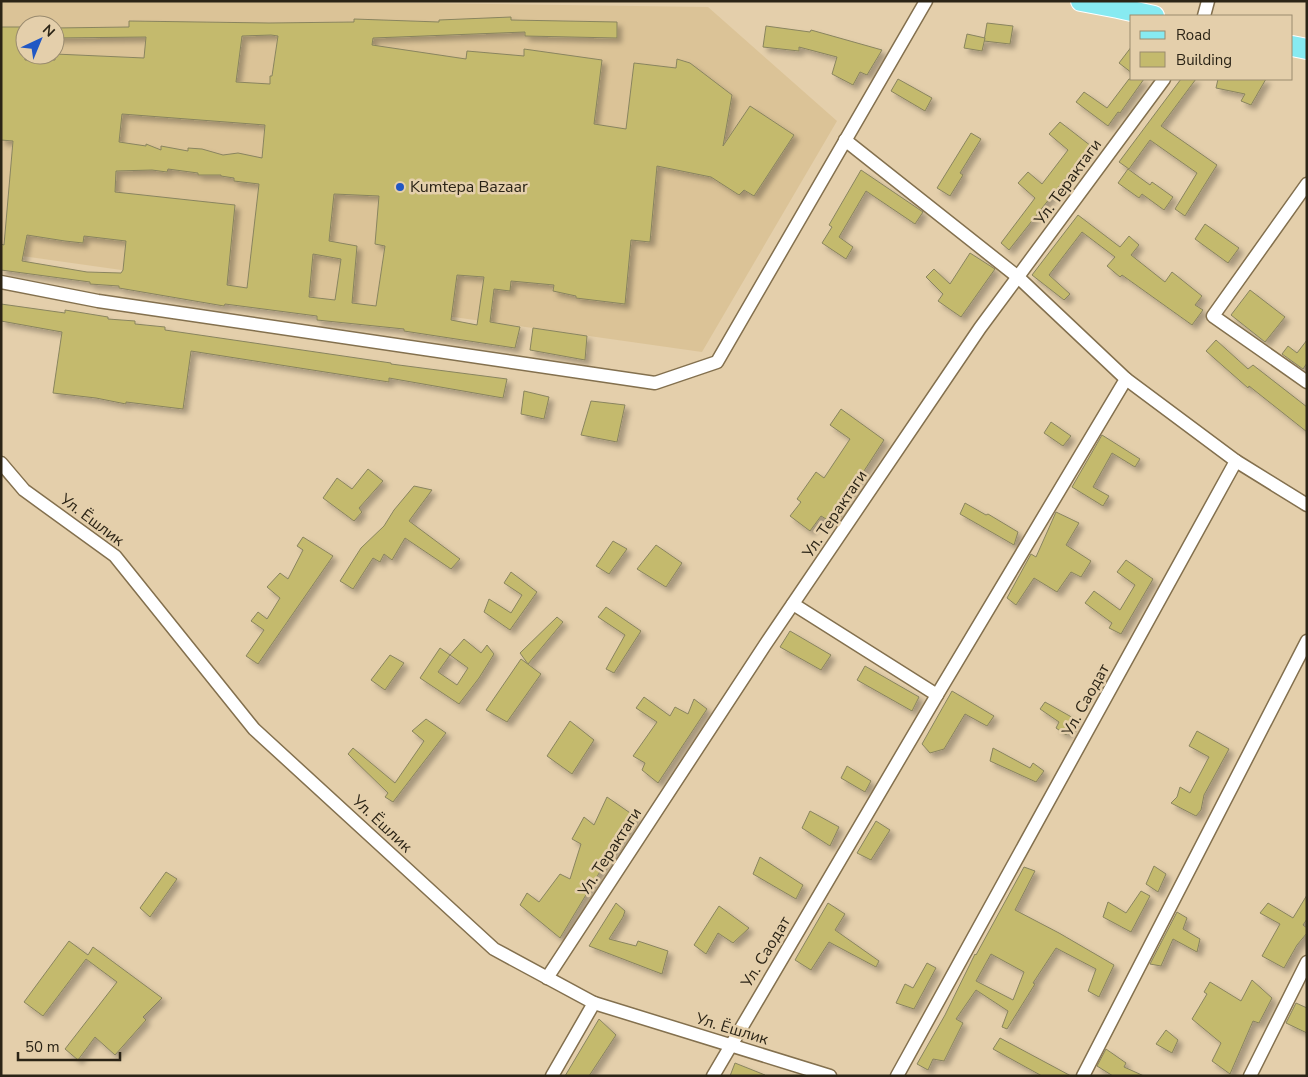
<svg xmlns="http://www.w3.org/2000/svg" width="1308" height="1077" viewBox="0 0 1308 1077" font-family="'Nunito Sans',sans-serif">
<defs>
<filter id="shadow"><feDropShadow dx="4.5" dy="4.5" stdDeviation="2.5" flood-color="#0004"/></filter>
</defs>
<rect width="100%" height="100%" fill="#e4cfab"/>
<path fill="#dbc397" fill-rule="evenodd" d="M1 1H260L708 7 837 121 702 352 1 253ZM25 25H55V55H25Z"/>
<g fill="#c4ba6d" stroke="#89845f" fill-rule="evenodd" filter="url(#shadow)">
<path d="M511 17V20L617 22V38L525 36V32L373 38 372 45 466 59 467 51 524 56V49L602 60 594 124 626 129 634 63 676 68 677 59 690 63 732 95 723 146 750 106 794 135 754 196 744 190 739 195 711 177 657 166 650 242 631 240 625 304 576 298V296L553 291 554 285 511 281 510 291 494 289 490 322 520 327 515 348 404 331V329L317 320V316L225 304 224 306 119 288V286L90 284V282L1 270V244L4 245 13 141 1 140V27H25V60H55V54L144 58 146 37 55 38V28L129 27V21L269 23 354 22V19L439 22V20ZM271 35 278 36 272 76H270V84L236 82 242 36ZM122 114 265 125 262 158 238 153 223 155 202 149 188 148V151L161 146V150L146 144V146L119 142ZM168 169 198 173V175H221V176L234 178V181L259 184 247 288 227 285 235 205 115 192 116 171 152 170 167 172ZM334 194 379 196 375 244 385 246 376 306 352 303 357 246 329 241ZM27 235 65 241 83 243 84 236 126 241 123 270 121 273 87 272 22 261ZM313 254 341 259 335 300 309 297ZM457 275 484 277 477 325 451 320Z"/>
<polygon points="987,23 1013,26 1010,44 984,41"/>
<polygon points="766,26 810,32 811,30 882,50 867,75 860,72 853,85 832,74 837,57 799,47 799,51 763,47"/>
<polygon points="967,34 985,38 982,51 964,48"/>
<polygon points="1132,46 1132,73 1119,63"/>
<polygon points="898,79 932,98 925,111 891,91"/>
<polygon points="1129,79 1144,79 1120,113 1118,112 1108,126 1076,102 1084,92 1107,108"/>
<polygon points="1181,79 1196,79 1161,126 1217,165 1185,216 1175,209 1197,173 1150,140 1129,169 1119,162"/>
<polygon points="1218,79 1266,79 1251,105 1241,101 1245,94 1216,88"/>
<polygon points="1060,122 1091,146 1009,250 1001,243 1035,198 1018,183 1028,172 1042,184 1068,150 1049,134"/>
<polygon points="971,133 981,139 960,173 963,175 950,196 937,188"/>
<polygon points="1128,169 1150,185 1152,182 1173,197 1164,210 1142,194 1139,198 1118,183"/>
<polygon points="861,170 923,212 915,224 866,191 839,237 853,247 846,259 822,243 832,227 829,225"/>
<polygon points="1078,215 1120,247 1129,236 1139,245 1131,255 1165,282 1172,272 1202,296 1195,305 1203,310 1192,325 1122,275 1120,277 1107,266 1115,257 1082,232 1049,275 1070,294 1064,300 1032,275"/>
<polygon points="1205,224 1239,248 1228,263 1195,239"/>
<polygon points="970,253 995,269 961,317 938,301 943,294 926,277 934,269 950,284"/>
<polygon points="1250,290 1285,317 1265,342 1231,315"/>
<polygon points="1,304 65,313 65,310 108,317 108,319 135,321 135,324 165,327 165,330 391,363 391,364 507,379 503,398 389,378 389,382 191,351 183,409 126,402 126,404 96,398 53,393 62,332 1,321"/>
<polygon points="533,328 587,336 585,360 530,350"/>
<polygon points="1216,340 1248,369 1253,365 1307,407 1307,432 1249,386 1248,388 1206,351"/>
<polygon points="1307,340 1307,363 1303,369 1282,354 1288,346 1297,353"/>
<polygon points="524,391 549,397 544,419 521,414"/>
<polygon points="591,401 625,405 617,442 581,435"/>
<polygon points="841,409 884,440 831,522 821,516 810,531 790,516 801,502 797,499 816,472 824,478 850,439 830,425"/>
<polygon points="1051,422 1071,436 1063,446 1044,433"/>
<polygon points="1102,435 1140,459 1135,467 1112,453 1093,487 1109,496 1103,506 1072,487"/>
<polygon points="368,469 383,481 359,508 362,512 354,521 323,498 337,478 352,489"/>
<polygon points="414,486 432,490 409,521 460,559 451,569 405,538 392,560 384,554 380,562 373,558 353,589 340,581 361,548 384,526 394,510"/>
<polygon points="965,503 986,515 988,514 1018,532 1014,545 960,514"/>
<polygon points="1056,512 1079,523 1066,545 1091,561 1081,577 1071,572 1057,592 1034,578 1016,605 1007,598 1031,554 1036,557"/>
<polygon points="303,537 333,556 258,664 246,656 264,630 251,621 258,612 267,619 280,598 267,587 280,573 288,579 303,550 297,546"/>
<polygon points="613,541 627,549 609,574 596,566"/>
<polygon points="656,545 682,563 666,587 637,569"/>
<polygon points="1126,560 1153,579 1121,634 1109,628 1112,623 1085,603 1094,591 1120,610 1135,585 1117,572"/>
<polygon points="511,572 537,592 510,630 484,612 489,599 511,613 522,595 504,583"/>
<polygon points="606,607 641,631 614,673 606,669 625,635 598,617"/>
<polygon points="557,617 563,622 528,664 520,653"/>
<polygon points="790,631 831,655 821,670 780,647"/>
<path d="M464 639 481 653 487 645 494 654 479 678 459 704 420 678 440 648 450 655ZM450 655 468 668 457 685 438 672Z"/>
<polygon points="390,655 404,663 385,690 371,680"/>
<polygon points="521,659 541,674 507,722 486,710"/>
<polygon points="865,666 919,697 912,711 857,680"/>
<polygon points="952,691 994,716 987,726 965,714 944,749 930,753 922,744"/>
<polygon points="644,697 670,716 675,707 688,714 694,699 707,709 658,783 642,770 645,763 633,756 657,722 636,708"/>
<polygon points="1045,702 1075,719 1066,735 1056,728 1059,722 1040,709"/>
<polygon points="426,719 446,733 393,802 385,797 388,793 348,754 353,748 395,783 424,741 412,731"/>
<polygon points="570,721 594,740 572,774 547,756"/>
<polygon points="1197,731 1229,749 1204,795 1201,810 1196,816 1171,803 1177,797 1180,787 1190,793 1209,757 1189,746"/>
<polygon points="993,748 1030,768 1033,763 1044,771 1036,782 990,761"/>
<polygon points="847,766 871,781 865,792 841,778"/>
<polygon points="607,797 636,817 608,861 607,860 560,938 520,905 527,893 539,902 560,874 570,879 581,844 572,839 584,817 594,825"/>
<polygon points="810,811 839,827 830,846 802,828"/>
<polygon points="876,821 890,830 871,860 857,853"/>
<polygon points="760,857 803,885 796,899 753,874"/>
<polygon points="1154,866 1166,874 1158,892 1146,884"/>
<path d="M1024 867 1035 871 1015 910 1059 933 1114 965 1099 997 1088 991 1096 969 1056 948 1033 983 1035 984 1007 1029 1002 1027 1008 1011 976 990 956 1019 963 1023 944 1061 933 1059 928 1070 917 1064 945 1015 975 954 976 955ZM991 954 1024 972 1013 1000 976 981Z"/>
<polygon points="166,872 177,879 150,917 140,908"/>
<polygon points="1141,891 1150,896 1131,932 1103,917 1108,902 1126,913"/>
<polygon points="1307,895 1307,919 1303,925 1307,928 1307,933 1297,945 1284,968 1262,956 1280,924 1260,913 1268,903 1293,918"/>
<polygon points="616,903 625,911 623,917 609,939 636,946 638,941 668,951 662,974 589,946"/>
<polygon points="828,903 845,914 835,930 879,961 876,967 829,942 811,970 795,960"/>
<polygon points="719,906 749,928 733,943 718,933 706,954 694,945"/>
<polygon points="1177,912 1187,918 1183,929 1200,939 1197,952 1173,939 1161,966 1150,964"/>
<polygon points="69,941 88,955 93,947 162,998 143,1017 146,1020 115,1055 95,1037 78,1060 65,1049 117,982 86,959 43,1016 24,1002"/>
<polygon points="927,963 936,968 914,1009 896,1003 905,984 913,988"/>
<polygon points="1252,980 1272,998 1259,1023 1253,1021 1230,1074 1212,1061 1221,1043 1192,1019 1207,994 1204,992 1210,982 1241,1001"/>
<polygon points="1296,1003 1307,1008 1307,1033 1286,1023"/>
<polygon points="599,1019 616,1035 589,1076 565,1076"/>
<polygon points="1166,1030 1178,1040 1172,1053 1156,1044"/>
<polygon points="1000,1038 1071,1076 1042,1076 993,1049"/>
<polygon points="1106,1049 1126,1063 1124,1067 1144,1076 1113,1076 1097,1066"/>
<polygon points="735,1063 765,1075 765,1076 730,1076"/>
</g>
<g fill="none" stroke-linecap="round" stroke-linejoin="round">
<defs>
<g id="street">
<polyline points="1204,16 1208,1"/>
<polyline points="1307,184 1213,316 1307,382"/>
<polyline points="1,282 98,301 655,383 717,362 926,1"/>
<polyline points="1236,461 1307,505"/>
<polyline points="1,463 24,490 115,556 254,729 494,949 594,1003 830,1076"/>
<polyline points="793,604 937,695 1126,379 1018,277 845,140"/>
<polyline points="547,978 765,645 980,328 1164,79"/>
<polyline points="552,1076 594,1003"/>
<polyline points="713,1076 937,695"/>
<polyline points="897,1076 1236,461 1126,379"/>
<polyline points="1083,1076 1307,641"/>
<polyline points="1250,1076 1307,962"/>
</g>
<g id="primary">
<polyline points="1081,1 1118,8 1154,16"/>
<polyline points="1292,46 1307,49"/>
</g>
</defs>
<use href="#street" stroke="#83704e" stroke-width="15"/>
<use href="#primary" stroke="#fff" stroke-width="22"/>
<use href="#street" stroke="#fff" stroke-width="12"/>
<use href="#primary" stroke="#87eaf1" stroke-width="20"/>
</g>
<circle fill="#2057c4" stroke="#e4cfab" stroke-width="2" cx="400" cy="187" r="5"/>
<g text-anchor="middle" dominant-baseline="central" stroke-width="5" stroke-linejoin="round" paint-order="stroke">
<g font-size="16" fill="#2b2416" stroke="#e4cfab">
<text transform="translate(1068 182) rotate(-54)">Ул. Терактаги</text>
<text transform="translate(835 514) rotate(-56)">Ул. Терактаги</text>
<text transform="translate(92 520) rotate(37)">Ул. Ёшлик</text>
<text transform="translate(1086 700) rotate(-61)">Ул. Саодат</text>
<text transform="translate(382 824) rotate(43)">Ул. Ёшлик</text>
<text transform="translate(610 852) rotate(-57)">Ул. Терактаги</text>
<text transform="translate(766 952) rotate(-59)">Ул. Саодат</text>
<text transform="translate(732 1029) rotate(17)">Ул. Ёшлик</text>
</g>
<g font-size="16" fill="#2b2416" stroke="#e4cfab" text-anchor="start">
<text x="410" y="187">Kumtepa Bazaar</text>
</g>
</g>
<rect width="1308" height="1077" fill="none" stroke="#2b2416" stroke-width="5"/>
<rect x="1130" y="15" width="162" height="65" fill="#e4cfab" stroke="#9a8b6f"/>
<rect x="1140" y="31" width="25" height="8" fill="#87eaf1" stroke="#9a8b6f"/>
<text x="1176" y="40" font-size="15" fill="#2b2416">Road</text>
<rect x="1140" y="52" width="25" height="15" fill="#c4ba6d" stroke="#9a8b6f"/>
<text x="1176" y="65" font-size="15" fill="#2b2416">Building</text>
<g transform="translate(40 40) rotate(44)"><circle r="24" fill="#e4cfab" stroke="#9a8b6f"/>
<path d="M0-4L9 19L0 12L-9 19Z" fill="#2057c4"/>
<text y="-8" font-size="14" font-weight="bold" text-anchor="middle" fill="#2b2416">N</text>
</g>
<path d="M18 1052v8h102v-8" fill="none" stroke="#2b2416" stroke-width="2.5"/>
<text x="25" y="1052" font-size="15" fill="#2b2416" stroke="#e4cfab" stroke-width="4" paint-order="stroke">50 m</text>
</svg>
